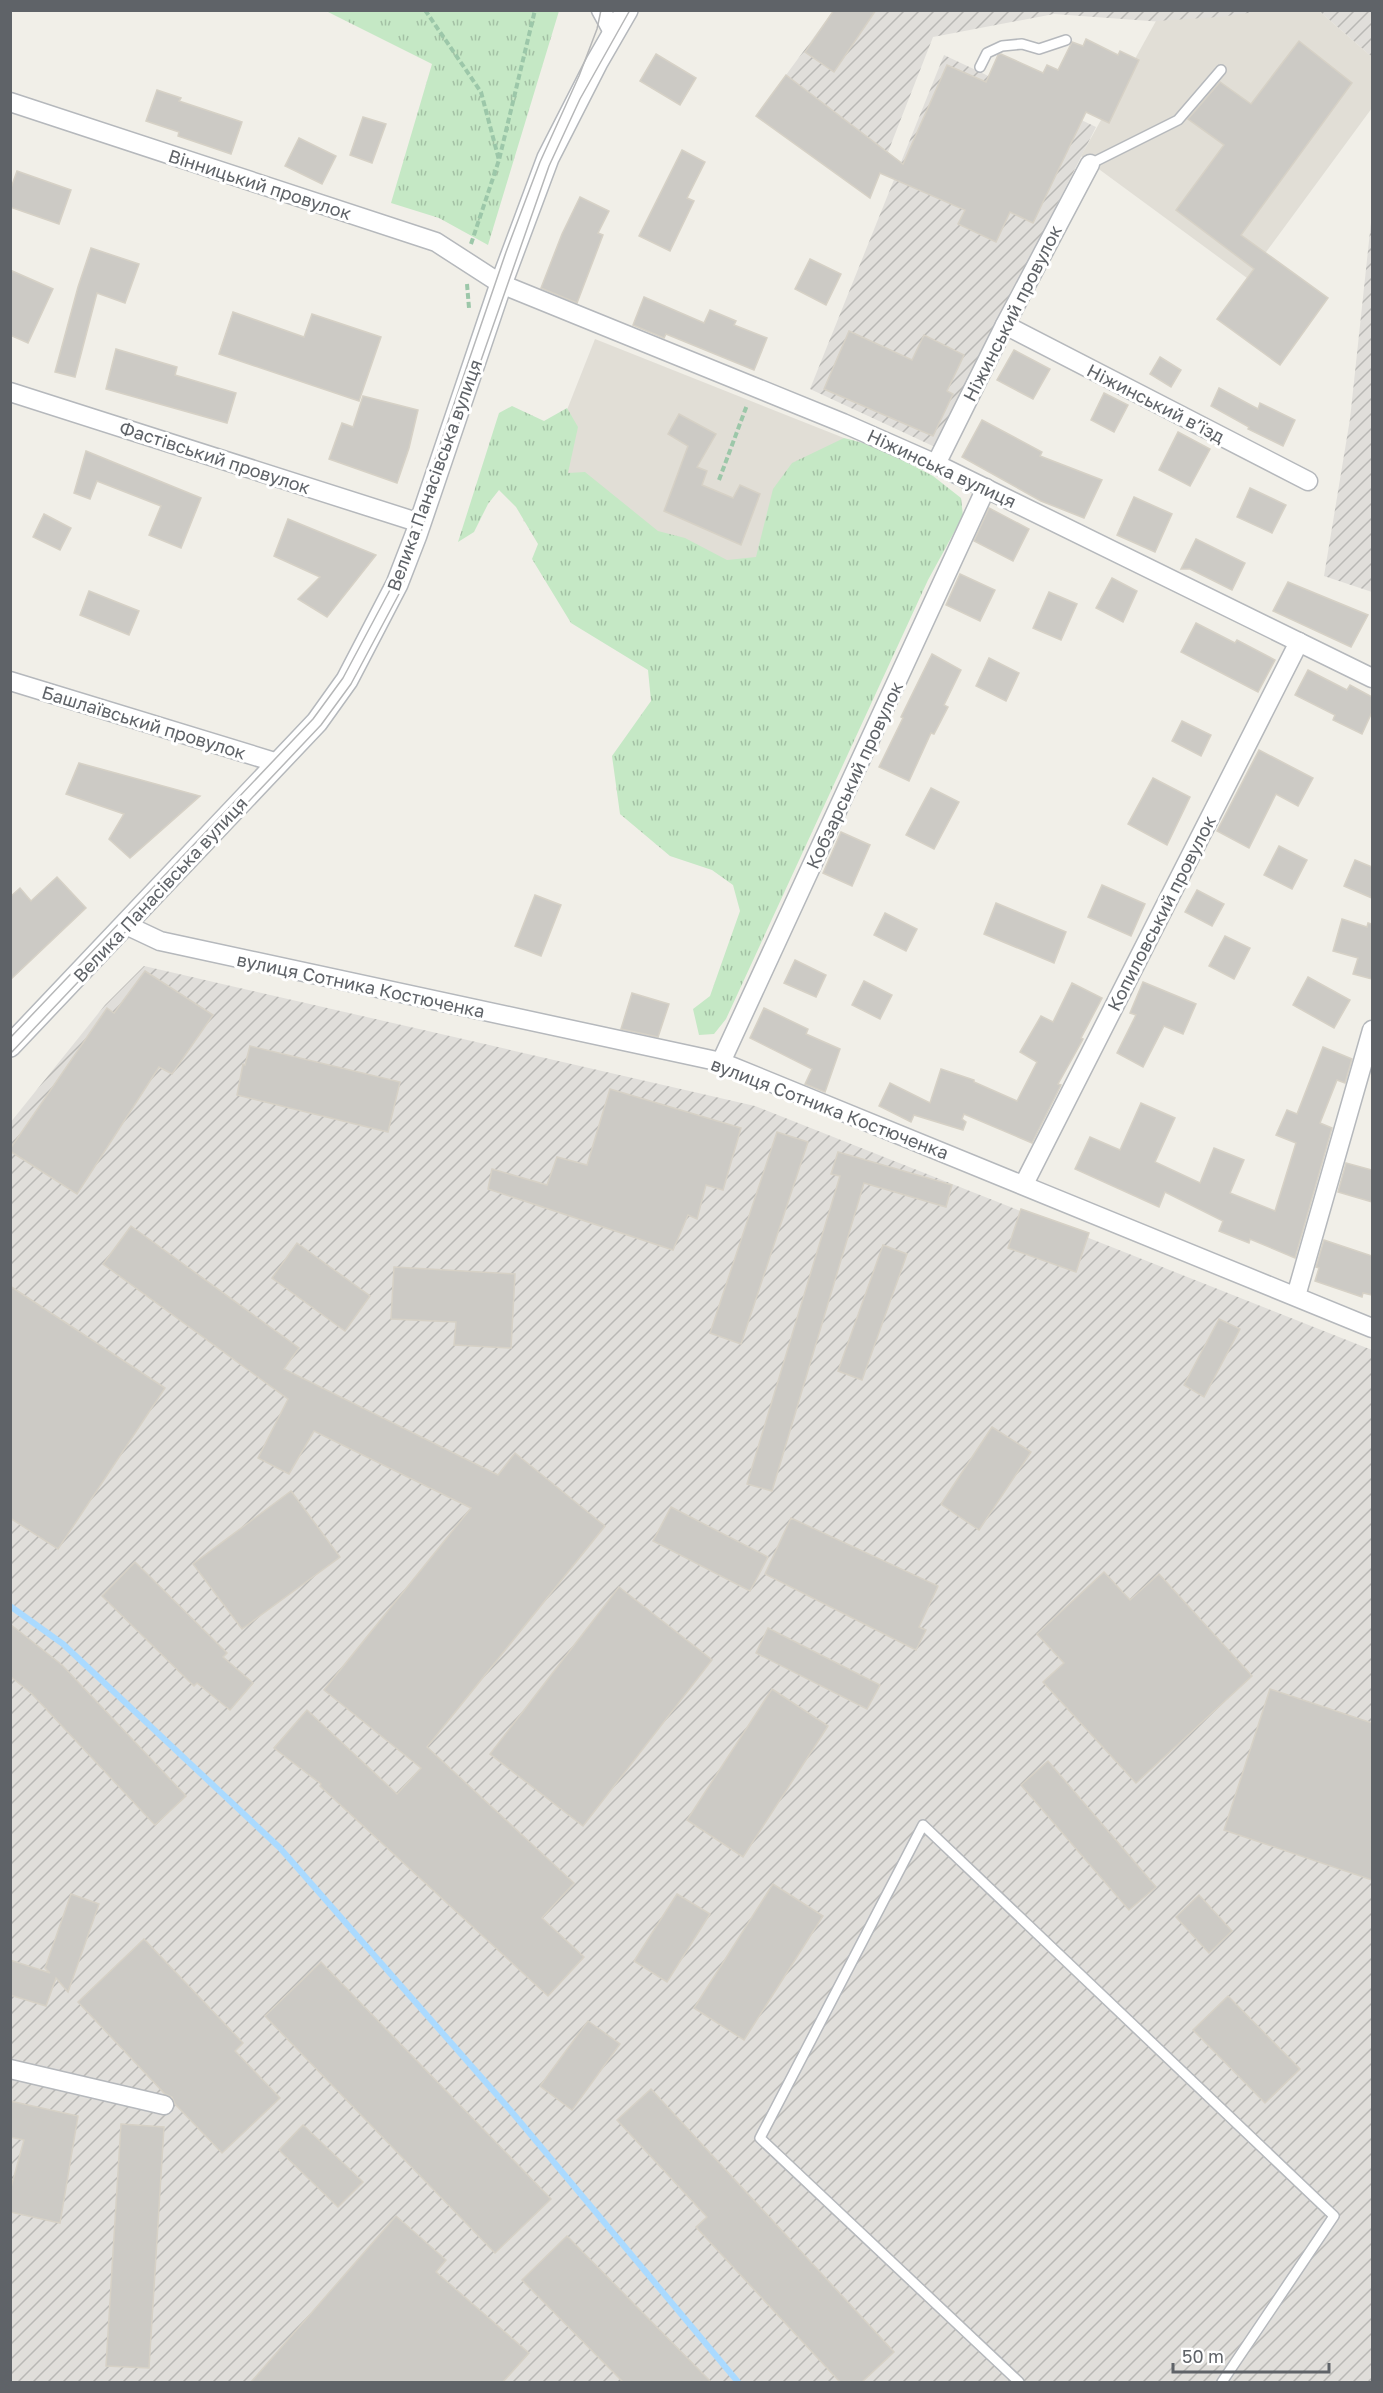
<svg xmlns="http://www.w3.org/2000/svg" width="1383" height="2393" viewBox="0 0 1383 2393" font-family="'Golos Text',sans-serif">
<defs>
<pattern id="industrial-furrows" width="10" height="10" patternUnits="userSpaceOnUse" patternTransform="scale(1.5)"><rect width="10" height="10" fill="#e0deda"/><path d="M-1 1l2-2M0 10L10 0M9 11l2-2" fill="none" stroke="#b9b8b5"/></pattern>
<pattern id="grass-tufts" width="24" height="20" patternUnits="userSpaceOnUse" patternTransform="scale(1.5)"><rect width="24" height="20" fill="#c5e8c5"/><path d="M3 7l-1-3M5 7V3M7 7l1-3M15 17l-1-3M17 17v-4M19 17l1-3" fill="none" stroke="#a3c0a4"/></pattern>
</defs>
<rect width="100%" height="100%" fill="#f1efe8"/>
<g fill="url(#industrial-furrows)">
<polygon points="833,11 1269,11 1177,23 1054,14 933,37 870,198 756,116"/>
<polygon points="1319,11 1372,11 1372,57"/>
<polygon points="944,55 1096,127 935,447 810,389"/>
<polygon points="1372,213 1372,592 1324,576 1350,419"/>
<polygon points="144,966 755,1106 1372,1350 1372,2382 11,2382 10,1123 105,1005"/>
</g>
<g fill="#e1ded6">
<polygon points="1269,10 1319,11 1372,57 1372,108 1247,278 1081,156 1156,21 1219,17"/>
<polygon points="595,339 844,438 772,619 523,521"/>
</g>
<g fill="url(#grass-tufts)">
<polygon points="326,11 559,11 488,245 439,218 391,203 432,64"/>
<polygon points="512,406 544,421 567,408 578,427 568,473 585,472 658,531 685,538 727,560 756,557 773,489 792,463 844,438 875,446 933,476 961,498 963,516 928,580 726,1019 714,1034 699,1035 693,1009 710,996 740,911 733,885 712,870 670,856 620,814 612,756 651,701 648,670 571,623 532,559 538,544 516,507 499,490 488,504 474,532 458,542 499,413"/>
</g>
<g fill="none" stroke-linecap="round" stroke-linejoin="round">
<polyline stroke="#aadaff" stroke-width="6" points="10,1606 63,1644 280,1848 511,2111 738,2382"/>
</g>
<g fill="#cccac5" stroke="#d6d1c6" stroke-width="1.5">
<polygon points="834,10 876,10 834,72 805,52"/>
<polygon points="1086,39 1118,55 1120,51 1139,60 1109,123 1086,112 1033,223 1010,212 996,242 958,224 965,210 880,173 870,198 756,116 786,75 903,164 947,65 986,82 998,55 1001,54 1043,73 1047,65 1058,70 1072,42 1083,46"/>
<polygon points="1299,41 1352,83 1241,235 1328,298 1280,365 1217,319 1254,269 1176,210 1224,145 1188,119 1220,82 1251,104"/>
<polygon points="656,54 696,78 680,105 640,81"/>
<polygon points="157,90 181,98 179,101 242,122 231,154 178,136 179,132 146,121"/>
<polygon points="363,117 386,124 372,163 350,155"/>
<polygon points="299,138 336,156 322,184 285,166"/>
<polygon points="682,150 705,162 687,198 694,201 670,251 639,236"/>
<polygon points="17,171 71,190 59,224 10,207 10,191"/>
<polygon points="580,197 609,211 598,233 603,235 577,303 541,288 562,234"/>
<polygon points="91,248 139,264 125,303 97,293 75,377 55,372 78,287"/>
<polygon points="810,259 841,274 826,305 795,289"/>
<polygon points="10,270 53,289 28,343 10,335"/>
<polygon points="644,297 704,323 710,310 736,321 734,325 767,338 754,370 666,334 664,338 633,325"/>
<polygon points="233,312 304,337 312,314 381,337 359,401 219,354"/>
<polygon points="849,331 912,360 924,335 964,355 947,391 953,394 933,436 824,389"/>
<polygon points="116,349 177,367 175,375 236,393 227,423 106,389"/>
<polygon points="1014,350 1050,369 1033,399 997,380"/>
<polygon points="1160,357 1181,370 1171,387 1150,374"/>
<polygon points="1219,388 1258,409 1260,403 1295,420 1283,446 1248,429 1249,427 1211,406"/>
<polygon points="1104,393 1128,405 1114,432 1091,420"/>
<polygon points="363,396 418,410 409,448 397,483 329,459 342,423 353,427"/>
<polygon points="679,414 716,434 697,467 707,471 702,485 733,498 740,485 760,494 741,545 664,511 688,446 668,434"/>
<polygon points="982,420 1042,452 1040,456 1102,480 1084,518 1041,501 962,457"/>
<polygon points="1178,432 1210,449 1190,486 1159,470"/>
<polygon points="86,451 201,498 181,548 149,535 161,506 97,481 90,499 74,493"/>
<polygon points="1250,488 1286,505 1272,533 1237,517"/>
<polygon points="1134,497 1172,514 1155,552 1117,535"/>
<polygon points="989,508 1029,529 1013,561 974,541"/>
<polygon points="44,514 71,528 60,550 33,537"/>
<polygon points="288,519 376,555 327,617 298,599 320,577 274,556"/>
<polygon points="1196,539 1245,563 1232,590 1190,569 1181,569"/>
<polygon points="960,574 995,590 980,621 946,605"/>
<polygon points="1112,578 1137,591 1123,622 1096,608"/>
<polygon points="1288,582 1368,615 1351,647 1273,611"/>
<polygon points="89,591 139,611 129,635 80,615"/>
<polygon points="1049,592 1077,604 1061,640 1033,628"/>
<polygon points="1196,623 1235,643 1237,640 1275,660 1258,692 1181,652"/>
<polygon points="932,654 961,670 944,705 948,707 934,734 931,733 909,781 879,767 903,718 901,717"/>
<polygon points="989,658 1019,673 1006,701 976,686"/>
<polygon points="1308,670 1347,690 1350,685 1372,697 1372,712 1362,734 1333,720 1335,715 1295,695"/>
<polygon points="1182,721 1211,735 1201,756 1172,741"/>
<polygon points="1259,750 1313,778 1298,806 1276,794 1249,848 1217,831"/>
<polygon points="79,763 200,796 130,858 109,839 124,814 66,794"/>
<polygon points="1153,778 1190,797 1167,845 1128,824"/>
<polygon points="931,788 959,802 934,849 906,835"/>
<polygon points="841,832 870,845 852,886 823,873"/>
<polygon points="1279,846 1307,860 1292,889 1264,875"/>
<polygon points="1355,860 1372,867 1372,898 1344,886"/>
<polygon points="57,877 86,908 10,980 10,897 20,888 31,901"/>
<polygon points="1102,885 1145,904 1131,936 1088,917"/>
<polygon points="1197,890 1224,904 1212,926 1185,912"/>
<polygon points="535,895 561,905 541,956 515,946"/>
<polygon points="996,903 1066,932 1054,963 984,934"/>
<polygon points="885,913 917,929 906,951 874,935"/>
<polygon points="1342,919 1367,927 1368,923 1372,924 1372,979 1353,974 1358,958 1333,951"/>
<polygon points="1225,936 1250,948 1234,979 1209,966"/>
<polygon points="795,960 826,975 816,997 784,983"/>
<polygon points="145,971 213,1015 172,1074 159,1067 77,1194 10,1151 10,1149 107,1008 114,1013"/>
<polygon points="1308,977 1350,1000 1334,1028 1293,1005"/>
<polygon points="864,981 892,995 880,1019 852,1005"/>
<polygon points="1143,982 1196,1004 1183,1034 1164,1026 1143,1067 1117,1053 1136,1015 1130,1013"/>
<polygon points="1072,983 1102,998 1081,1038 1083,1039 1058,1084 1061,1085 1032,1143 964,1114 962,1119 966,1122 963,1130 914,1115 911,1122 879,1106 890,1083 930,1103 941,1069 974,1080 974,1082 1017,1101 1037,1062 1020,1052 1041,1016 1053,1022"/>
<polygon points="632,993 669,1004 658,1037 621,1029"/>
<polygon points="764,1008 808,1029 806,1034 840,1049 825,1092 805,1084 812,1069 750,1038"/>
<polygon points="250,1046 400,1082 388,1132 237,1095 243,1064 245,1065"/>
<polygon points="1323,1047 1352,1059 1345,1083 1337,1080 1320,1123 1332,1128 1295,1258 1250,1239 1249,1243 1219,1231 1223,1221 1165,1192 1159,1207 1075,1169 1090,1137 1120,1150 1141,1103 1175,1118 1155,1162 1200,1183 1214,1148 1244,1160 1230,1193 1275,1211 1296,1143 1276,1135 1287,1110 1297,1114"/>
<polygon points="610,1089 741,1128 723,1190 706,1185 697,1219 688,1215 673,1250 488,1189 492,1169 547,1185 557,1157 587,1165"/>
<polygon points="777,1132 808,1142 741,1344 710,1333"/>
<polygon points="838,1152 952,1185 946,1207 864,1183 772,1491 747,1484 840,1176 831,1174"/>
<polygon points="1346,1163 1372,1170 1372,1202 1338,1192"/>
<polygon points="1021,1209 1089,1233 1076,1272 1008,1248"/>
<polygon points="131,1226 299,1348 284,1369 498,1475 515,1453 605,1526 427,1747 574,1883 542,1918 584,1957 548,1996 320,1786 321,1784 274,1748 307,1710 397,1794 421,1768 324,1690 471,1508 314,1431 289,1474 258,1458 288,1399 103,1264"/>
<polygon points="1324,1240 1372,1256 1372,1295 1363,1293 1362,1297 1315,1281 1319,1268 1316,1267"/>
<polygon points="297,1243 370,1296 345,1331 272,1278"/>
<polygon points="883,1245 907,1254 862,1380 838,1371"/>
<polygon points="394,1267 515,1274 511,1348 454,1345 456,1322 391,1319"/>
<polygon points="10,1286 165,1388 58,1549 10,1518"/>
<polygon points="1219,1319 1240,1329 1204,1397 1184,1385"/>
<polygon points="992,1427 1031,1452 979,1530 941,1504"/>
<polygon points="291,1491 340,1557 242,1629 193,1564"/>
<polygon points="671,1507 768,1557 750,1591 653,1541"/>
<polygon points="791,1518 938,1586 919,1627 926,1630 916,1650 765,1574"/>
<polygon points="135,1562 227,1653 223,1657 253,1683 230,1710 197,1683 194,1686 102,1596"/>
<polygon points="1104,1572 1130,1600 1159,1574 1252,1676 1136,1783 1043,1682 1064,1663 1037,1634"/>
<polygon points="619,1587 712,1660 583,1826 490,1754"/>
<polygon points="10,1624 62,1665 186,1796 155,1825 32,1694 10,1676"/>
<polygon points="768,1628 880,1685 867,1709 756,1653"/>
<polygon points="772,1689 828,1726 743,1857 687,1820"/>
<polygon points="1270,1689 1372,1723 1372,1880 1224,1830"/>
<polygon points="1048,1761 1156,1887 1129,1910 1021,1785"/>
<polygon points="773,1884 823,1916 744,2040 694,2008"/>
<polygon points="71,1894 99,1904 68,1992 56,1978 46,2006 10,1995 10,1960 50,1973 45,1968"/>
<polygon points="677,1894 710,1914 667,1982 634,1961"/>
<polygon points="1199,1895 1232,1931 1209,1953 1176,1917"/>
<polygon points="144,1939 243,2043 235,2051 280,2098 222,2153 175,2104 172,2097 165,2094 78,2002"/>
<polygon points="321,1962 551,2199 495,2253 265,2016"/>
<polygon points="1228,1996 1300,2069 1265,2103 1193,2030"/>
<polygon points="588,2021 620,2044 572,2110 540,2086"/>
<polygon points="651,2089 894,2352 862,2382 840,2382 696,2227 707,2217 617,2120"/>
<polygon points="10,2101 78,2116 60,2223 10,2212 10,2191 24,2140 10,2137"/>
<polygon points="121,2124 164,2127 149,2368 106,2366"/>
<polygon points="303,2125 363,2182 338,2207 279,2150"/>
<polygon points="396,2216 446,2260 436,2272 529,2353 503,2382 251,2382"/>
<polygon points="567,2236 711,2382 623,2382 522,2280"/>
</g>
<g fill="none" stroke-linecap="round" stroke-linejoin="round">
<defs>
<g id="service">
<polyline points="980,67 987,53 1002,46 1022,44 1039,49 1066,40"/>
<polyline points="1090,164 1178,120 1221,70"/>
<polyline points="1019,2382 760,2138 923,1825 1334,2216 1222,2382"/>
</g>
<g id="minor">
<polyline points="601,10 613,32"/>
<polyline points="10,102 436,242 501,284 843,423 936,464 1372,678"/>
<polyline points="1005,325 1308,481"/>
<polyline points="10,392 420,523"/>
<polyline points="936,464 1005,325 1090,164"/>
<polyline points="10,681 278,763"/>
<polyline points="126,925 160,941 721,1062 1372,1328"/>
<polyline points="721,1062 986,488"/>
<polyline points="1024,1184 1299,642"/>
<polyline points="1296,1296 1372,1030"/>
<polyline points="10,2069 164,2105"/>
</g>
<polyline id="tertiary" points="10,1046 317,722 347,680 397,584 416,535 501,284 548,158 597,62 627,10"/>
</defs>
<use href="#service" stroke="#b5b8bc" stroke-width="12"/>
<use href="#minor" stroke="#b5b8bc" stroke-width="21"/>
<use href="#tertiary" stroke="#b5b8bc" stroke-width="24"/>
<g stroke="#9cc7a9" stroke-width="4" stroke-dasharray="6 3" stroke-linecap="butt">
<polyline points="425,10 481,92 499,160"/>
<polyline points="471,244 499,160 535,10"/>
<polyline points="467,284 469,308"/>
<polyline points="719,480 747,405"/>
</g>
<use href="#service" stroke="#fff" stroke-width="9"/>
<use href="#minor" stroke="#fff" stroke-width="18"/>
<use href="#tertiary" stroke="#fff" stroke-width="21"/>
<g stroke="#b6b7b8" stroke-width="1.5">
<polyline points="10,1038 313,719 343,678 391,588 506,252 540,162 579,76 597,29 601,10"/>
<polyline points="10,1054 321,725 351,684 400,592 549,166 580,99 630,10"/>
</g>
</g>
<g text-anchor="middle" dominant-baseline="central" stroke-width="6" stroke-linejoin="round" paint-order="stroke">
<g font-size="18" fill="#5f6368" stroke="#fff">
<text transform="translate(260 184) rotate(18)">Вінницький провулок</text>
<text transform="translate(1012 313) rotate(-63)">Ніжинський провулок</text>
<text transform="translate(1156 403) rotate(27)">Ніжинський в’їзд</text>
<text transform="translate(215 457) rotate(18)">Фастівський провулок</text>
<text transform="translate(942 468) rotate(25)">Ніжинська вулиця</text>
<text transform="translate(434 475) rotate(-70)">Велика Панасівська вулиця</text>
<text transform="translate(144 722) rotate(17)">Башлаївський провулок</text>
<text transform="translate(854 775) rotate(-65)">Кобзарський провулок</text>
<text transform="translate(160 889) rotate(-47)">Велика Панасівська вулиця</text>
<text transform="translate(1161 913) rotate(-63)">Копиловський провулок</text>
<text transform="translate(361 985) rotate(12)">вулиця Сотника Костюченка</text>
<text transform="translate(830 1108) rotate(21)">вулиця Сотника Костюченка</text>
</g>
</g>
<rect width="1383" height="2393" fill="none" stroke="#5f6368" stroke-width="24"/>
<path d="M1173 2363v9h156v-9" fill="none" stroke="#5f6368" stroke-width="3"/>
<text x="1182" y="2363" font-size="18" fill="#5f6368" stroke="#ffffff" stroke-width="4.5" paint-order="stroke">50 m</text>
</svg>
